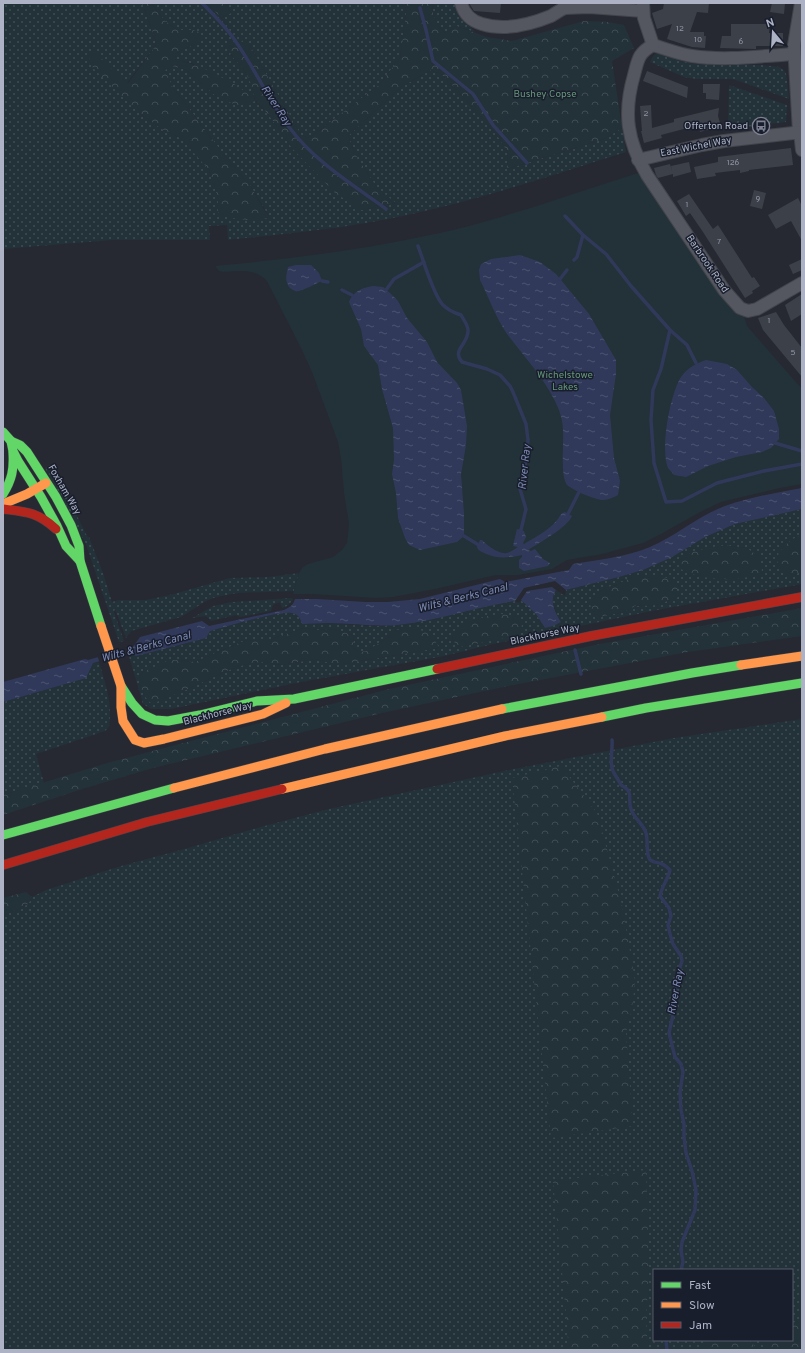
<svg xmlns="http://www.w3.org/2000/svg" width="805" height="1353" viewBox="0 0 805 1353" font-family="Overpass,sans-serif">
<defs>
<pattern id="grass-dots" width="8" height="8" patternUnits="userSpaceOnUse"><rect width="8" height="8" fill="#233138"/><path d="M2 2h.1M6 6h.1" fill="none" stroke="#404c53" stroke-width="1.8" stroke-linecap="round"/></pattern>
<pattern id="forest-crowns" width="20" height="18" patternUnits="userSpaceOnUse"><rect width="20" height="18" fill="#233138"/><path d="M2 6a3 3 0 1 1 6 0M12 15a3 3 0 1 1 6 0" fill="none" stroke="#404c53"/></pattern>
<pattern id="water-ripples" width="26" height="14" patternUnits="userSpaceOnUse"><rect width="26" height="14" fill="#30395a"/><path d="M2 4q2-2 4 0t4 0M15 11q2-2 4 0t4 0" fill="none" stroke="#4b5370"/></pattern>
</defs>
<rect width="100%" height="100%" fill="#262932"/>
<g fill="url(#grass-dots)" fill-rule="evenodd">
<path d="M3 3H142L157 44 127 83 122 79 139 113 162 129 182 139 209 170 218 198V215L270 218 250 185 221 151 172 86 165 70 172 66 187 70 216 96 194 64 175 59V54L199 42 193 30H177L164 20 151 3H208L221 18 231 13 225 3H405L406 14 400 58 379 85 309 138 301 135 249 44 230 54 242 67 251 82 255 101 268 114 292 148 362 210 395 203 377 188 355 154 348 136 401 87 431 70 442 75 457 90 499 138 508 153 507 169 604 139 622 128 626 152C540 179 455 208 366 223 320 231 274 235 228 240L227 225 209 226 210 240H112L3 249Z"/>
<path d="M432 3H454L457 5 464 20 475 32 456 26 445 33C435 23 433 17 432 3Z"/>
<polygon points="656,54 660,54 680,61 695,64 717,65 761,65 780,67 786,73 789,99 733,79 696,79 684,77 650,62 653,56"/>
<polygon points="729,85 787,105 786,122 728,129"/>
<polygon points="50,465 65,489 65,492 87,536 89,537 103,573 112,602 119,600 146,600 174,594 230,578 269,577 299,573 294,591 237,593 216,597 206,601 181,617 131,631 126,638 115,609 114,612 124,641 119,642 86,544 45,468"/>
<path d="M802 509V535L795 538V575L802 570V584L657 610 493 644 444 656 301 682 171 709H151L143 704 128 653 206 638 209 631C224 627 281 610 292 613 298 614 301 619 303 624L327 623 375 626 398 625 429 620 495 604 515 601 519 603 521 600 536 614 545 628 561 622C555 611 549 601 556 590L565 596 566 590 619 577 643 570 705 537 735 524ZM723 545 746 548 760 557ZM632 577 678 597 656 605 635 606 623 612 599 617 596 594 605 588 616 585ZM463 625 460 647 455 643 452 638 456 631ZM304 628 317 630 334 629 344 632 353 636 354 648 358 652 367 651 390 636 396 630 439 647 438 648 343 664H333L316 659 280 665 265 662 249 663 229 670 181 692 140 687 139 679 143 672 177 660 195 662 234 645 250 639H271Z"/>
<polygon points="292,598 293,600 287,606 282,608 280,602 273,605 271,611 240,617 236,615 211,621 206,616 192,618 213,606 232,602"/>
<path d="M99 662C105 682 113 705 109 727L105 731 36 754 44 783 3 795V702L85 678 93 663Z"/>
<path d="M802 719V1350H3V916L28 904 32 897 46 890 121 866 188 848 253 829 329 809 509 770 674 738ZM654 1270H792V1340H654Z"/>
</g>
<g fill="url(#forest-crowns)">
<path d="M142 3H151L164 20 177 30H193L201 33 199 42 175 54V59C205 67 232 79 255 100 253 88 249 77 242 67 235 59 230 56 228 45L239 39 249 44 301 135 309 138 379 85 400 58 406 14 405 3H432C433 17 435 23 445 33L456 26 487 37 512 41 584 21 608 22 624 25 634 48 612 61 622 128 604 139 507 169 508 153 499 138 457 90 442 75 431 70 401 87 348 136 355 154 377 188 396 203 362 210 335 193 292 148 268 114 256 101 238 106 216 96 187 70 172 66 165 70 172 86 221 151 250 185 265 211 270 218 247 220 218 216V198L209 170 182 139 162 129 139 113 93 68 88 55 95 52 122 79 128 83 157 44Z"/>
<polygon points="208,3 225,3 231,13 221,18"/>
<path d="M802 535V570L795 575H784L779 567 776 557C783 546 790 539 802 535Z"/>
<path d="M723 545 746 548 760 557 762 570 760 575C752 576 745 578 737 579 722 580 694 578 681 569 678 566 678 563 678 560 691 550 708 548 723 545Z"/>
<path d="M648 575C666 577 674 576 680 595L678 597 656 605 635 606 624 612 599 617 593 612 589 602 596 594 605 588 616 585 632 577Z"/>
<polygon points="802,608 802,636 688,652 503,687 382,713 153,768 82,789 3,815 3,795 107,763 389,689 600,644"/>
<path d="M502 614 513 616 521 621 522 629 516 636 460 647 455 643 452 638C458 619 485 616 502 614Z"/>
<path d="M304 628 317 630 334 629 344 632 353 636 354 648 358 652 367 651 390 636 396 630 413 628 430 633 439 647 438 648 343 664H333L316 659 280 665 265 662 249 663 229 670 181 692 152 704C144 698 140 688 139 679L143 672 169 660H177L195 662 234 645 250 639H271Z"/>
<polygon points="561,766 597,813 622,905 635,981 632,1009 626,1032 633,1126 551,1138 512,778"/>
<polygon points="26,892 32,897 28,904 3,916 3,898"/>
<polygon points="646,1170 649,1268 646,1320 648,1350 567,1350 568,1333 553,1181"/>
<polygon points="792,1322 802,1323 802,1350 767,1350 758,1340 792,1340"/>
<polygon points="706,1340 749,1340 758,1350 698,1350"/>
</g>
<path fill="#233138" d="M638 173 718 288 738 313 744 316 747 326 802 389V484L780 488 721 502 702 511 661 534 643 543 602 554 567 560 552 569 518 575H496L435 589 393 597 376 598 312 594H293L299 573 303 567 308 564 333 557 342 550 347 543 349 524 344 493 341 458 338 442 312 372 300 346 267 281C254 268 240 271 223 272L219 271 215 266C289 259 362 250 435 234 504 219 571 194 638 173Z"/>
<g fill="url(#water-ripples)">
<path d="M520 255 540 262 556 274 589 314 616 360V374L610 415 614 458 620 481 618 495C614 497 608 500 603 500 595 500 573 490 567 485 560 476 564 442 563 431 563 423 561 416 559 410 548 382 525 358 507 334 496 318 489 298 480 280L479 270 481 264 491 259Z"/>
<path d="M296 265H311L319 273 322 281C315 284 306 289 299 291 295 292 296 291 293 290 284 285 286 275 288 267Z"/>
<path d="M373 286 383 287 390 293 398 301 407 318 427 342 437 362 457 383 461 390 467 426 466 445 461 474 464 513V536L457 542 420 550 409 545 405 538 398 518 396 493 392 474 394 460 393 428 382 389 378 365 364 346 361 329 349 302C353 291 362 288 373 286Z"/>
<path d="M706 360 727 364 737 370 752 387 764 398 774 411 779 429V439L771 448 762 452 736 457 708 466 686 477 674 475C672 473 670 470 668 468 660 449 670 394 681 377 687 368 697 363 706 360Z"/>
<path d="M802 488V509L735 524 705 537 672 557 643 570 619 577 566 590 555 581 524 588 515 601C476 607 438 621 398 625 374 627 351 623 327 623 319 623 311 624 302 624 301 619 298 614 292 613 281 610 224 627 210 631L206 638 136 656 130 653 93 663 86 678 3 702V682L85 659 88 660 133 647 140 637 202 621 209 626 284 610C290 607 293 606 295 599H317L365 602H388L420 599 500 579 505 582 569 570 573 564C598 560 626 557 650 547 676 536 698 516 725 506 750 497 776 493 802 488Z"/>
<path d="M565 512 572 516C568 527 539 543 528 550L531 551 535 549 543 559 550 563 548 566 524 571 519 568V560L522 557V555C508 558 497 559 484 553 480 551 478 550 477 547L480 540H482C487 545 499 555 507 553 511 552 515 549 518 547L513 546 517 529 524 531 526 537 523 543 524 544C537 536 554 528 561 514Z"/>
<path d="M552 587 556 590C549 601 555 612 561 622L553 626 545 628 536 614 521 600 527 591Z"/>
</g>
<polygon fill="#262932" points="126,647 128,655 100,663 97,655"/>
<g fill="none" stroke-linecap="round" stroke-linejoin="round">
<g stroke="#30395a" stroke-width="3.5">
<path d="M202 3C213 14 225 26 234 39 254 67 268 99 289 127 314 161 352 184 386 209"/>
<polyline points="420,8 426,30 433,61 473,94 493,125 527,163"/>
<polyline points="565,216 583,235 606,254 631,286 670,330 687,345 696,363"/>
<path d="M418 246C424 262 432 291 442 304 447 309 454 313 461 315 463 319 468 325 468 330 469 344 451 350 462 362L487 369 500 375 510 386 513 392 526 424 528 440 525 466 520 489 526 509 520 534"/>
<polyline points="574,260 577,257 583,235"/>
<polyline points="560,279 567,270"/>
<polyline points="322,281 328,282"/>
<polyline points="342,290 352,295"/>
<polyline points="386,290 394,279 424,262"/>
<polyline points="670,330 661,369 653,390 651,420 654,463 666,502 682,501 717,483 764,471 802,464"/>
<polyline points="775,443 802,451"/>
<polyline points="566,518 579,492"/>
<polyline points="464,536 482,547"/>
<polyline points="575,650 581,674"/>
<path d="M612 740C613 749 609 763 613 771 615 776 619 780 621 785 635 792 627 799 631 809 634 819 643 823 646 833 648 839 646 852 649 858 651 863 658 862 662 864 665 865 668 868 670 870 668 879 662 886 660 896L669 908 671 916 668 925 670 934 673 944 681 956 682 961 676 980 673 1015 669 1033 675 1057 681 1064 683 1072 680 1092 681 1110 684 1124V1137L686 1153 692 1171 696 1190 695 1210 682 1242 681 1250 683 1262 681 1270"/>
<polyline points="666,1340 667,1350"/>
</g>
</g>
<g fill="#3c4049">
<polygon points="469,3 501,3 500,13 474,11"/>
<polygon points="664,3 709,3 708,13 697,12 690,32 704,32 704,36 706,36 705,48 692,47 667,39 672,24 657,29 652,13 663,9"/>
<polygon points="772,3 785,3 784,14 770,12"/>
<polygon points="731,24 770,24 769,33 783,33 783,46 756,46 756,49 754,49 720,48 722,36 731,36"/>
<polygon points="647,71 688,87 687,98 643,81"/>
<polygon points="703,84 720,84 719,100 706,99 706,93 703,93"/>
<polygon points="651,105 652,128 674,122 674,119 719,108 718,116 721,126 700,132 699,125 661,135 662,138 644,143 641,131 642,131 640,106"/>
<polygon points="791,148 793,165 749,170 749,171 740,173 740,170 715,173 716,176 697,179 694,167 718,162 718,157"/>
<polygon points="689,162 691,172 673,177 673,174 658,178 656,175 654,168 670,164 672,171 671,166"/>
<polygon points="754,190 766,193 762,209 750,206"/>
<polygon points="689,194 713,229 718,225 752,278 754,277 760,286 752,291 753,293 745,298 703,232 690,213 686,216 677,201"/>
<polygon points="798,198 802,206 802,241 791,221 776,229 768,215"/>
<polygon points="802,259 802,270 793,274 789,265"/>
<polygon points="802,294 802,314 791,321 785,305"/>
<polygon points="776,312 784,325 802,348 802,377 763,330 758,318"/>
</g>
<g fill="none" stroke-linecap="round" stroke-linejoin="round">
<defs>
<g id="street">
<path d="M461 3C464 14 471 21 482 24 505 31 529 25 551 16 556 13 560 10 565 8"/>
<polyline points="564,3 565,8 589,7 643,11"/>
<path d="M643 3 644 18 653 45C666 49 679 54 692 56 726 61 760 56 794 54"/>
<path d="M653 45C638 53 638 60 634 75 623 113 627 141 647 175L724 290 740 308 748 311 757 309 802 283"/>
<polyline points="799,132 794,45 801,3"/>
<polyline points="800,132 802,150"/>
<polyline points="638,160 702,145 724,141 802,132"/>
</g>
<g id="fast">
<polyline points="3,432 11,441 20,445 27,452 56,497 71,525 79,546 80,561 101,626"/>
<polyline points="11,441 13,451 18,461 41,497 57,526 66,546 80,561"/>
<path d="M3 494C12 480 14 469 13 453"/>
<polyline points="121,686 132,703 142,714 155,720 168,721 200,715 257,701 294,699 437,669"/>
<polyline points="502,709 692,673 741,665"/>
<polyline points="602,717 646,708 802,683"/>
<polyline points="3,835 174,788"/>
</g>
<g id="slow">
<polyline points="3,504 27,494 46,483"/>
<polyline points="101,626 121,686 121,707 123,721 135,740 144,743 164,739 263,714 286,703"/>
<polyline points="741,665 802,656"/>
<polyline points="174,788 325,749 502,709"/>
<polyline points="282,789 505,736 602,717"/>
</g>
<g id="jam">
<path d="M3 509C27 512 37 512 56 529"/>
<polyline points="437,669 591,636 802,597"/>
<polyline points="3,865 147,822 282,789"/>
</g>
</defs>
<use href="#street" stroke="#42444b" stroke-width="14"/>
<use href="#fast" stroke="#42444b" stroke-width="10"/>
<use href="#slow" stroke="#42444b" stroke-width="10"/>
<use href="#jam" stroke="#42444b" stroke-width="10"/>
<use href="#street" stroke="#545760" stroke-width="12"/>
<use href="#fast" stroke="#63d668" stroke-width="9"/>
<use href="#slow" stroke="#ff974d" stroke-width="9"/>
<use href="#jam" stroke="#b3261e" stroke-width="9"/>
</g>
<defs>
<symbol id="bus-ring" viewBox="-11 -11 22 22"><circle r="9.5" fill="#191e2d" stroke="#7e8292" stroke-width="1.5"/><path d="M-5-6H5V4H4V6H2V4H-2V6H-4V4H-5ZM-3.5-4V0h7V-4ZM-3.5 1.2v1.5H-2V1.2ZM2 1.2v1.5H3.5V1.2Z" fill="#7e8292"/></symbol>
</defs>
<g fill-rule="evenodd">
<use href="#bus-ring" x="751" y="116" width="20" height="20"/>
</g>
<g text-anchor="middle" dominant-baseline="central" stroke-width="3" stroke-linejoin="round" paint-order="stroke">
<g font-size="8" fill="#9196a6">
<text x="680" y="29">12</text>
<text x="698" y="40">10</text>
<text x="741" y="42">6</text>
<text x="646" y="114">2</text>
<text x="733" y="163">126</text>
<text x="758" y="199">9</text>
<text x="687" y="205">1</text>
<text x="719" y="242">7</text>
<text x="769" y="321">1</text>
<text x="793" y="353">5</text>
</g>
<g font-size="10" fill="#659679" stroke="#191e2d">
<text x="545" y="94">Bushey Copse</text>
<text x="565" y="375">Wichelstowe<tspan x="565" dy="12">Lakes</tspan></text>
</g>
<g font-size="10" fill="#adb2c5" stroke="#191e2d" text-anchor="end">
<text x="748" y="126">Offerton Road</text>
</g>
<g font-size="10" fill="#adb2c5" stroke="#191e2d">
<text transform="translate(696 147) rotate(-11)">East Wichel Way</text>
<text transform="translate(707 264) rotate(56)">Barbrook Road</text>
<text transform="translate(64 490) rotate(60)">Foxham Way</text>
<text transform="translate(545 635) rotate(-12)">Blackhorse Way</text>
<text transform="translate(218 714) rotate(-14)">Blackhorse Way</text>
</g>
<g font-size="11" font-style="italic" fill="#7c8ab3" stroke="#191e2d">
<text transform="translate(276 106) rotate(57)">River Ray</text>
<text transform="translate(525 467) rotate(-84)">River Ray</text>
<text transform="translate(463 598) rotate(-14)">Wilts &amp; Berks Canal</text>
<text transform="translate(146 647) rotate(-15)">Wilts &amp; Berks Canal</text>
<text transform="translate(676 992) rotate(-79)">River Ray</text>
</g>
</g>
<rect width="805" height="1353" fill="none" stroke="#adb2c5" stroke-width="8"/>
<rect x="653" y="1269" width="140" height="72" fill="#191e2d" stroke="#54596a"/>
<rect x="661" y="1282" width="20" height="6" fill="#63d668" stroke="#54596a"/>
<text x="689" y="1289" font-size="12" fill="#adb2c5">Fast</text>
<rect x="661" y="1302" width="20" height="6" fill="#ff974d" stroke="#54596a"/>
<text x="689" y="1309" font-size="12" fill="#adb2c5">Slow</text>
<rect x="661" y="1322" width="20" height="6" fill="#b3261e" stroke="#54596a"/>
<text x="689" y="1329" font-size="12" fill="#adb2c5">Jam</text>
<g transform="translate(773 32) rotate(342)" stroke="#191e2d" stroke-width="3" paint-order="stroke">
<path d="M0-3L7 15L0 10L-7 15Z" fill="#adb2c5"/>
<text y="-6" font-size="11" font-weight="bold" text-anchor="middle" fill="#adb2c5">N</text>
</g>
</svg>
